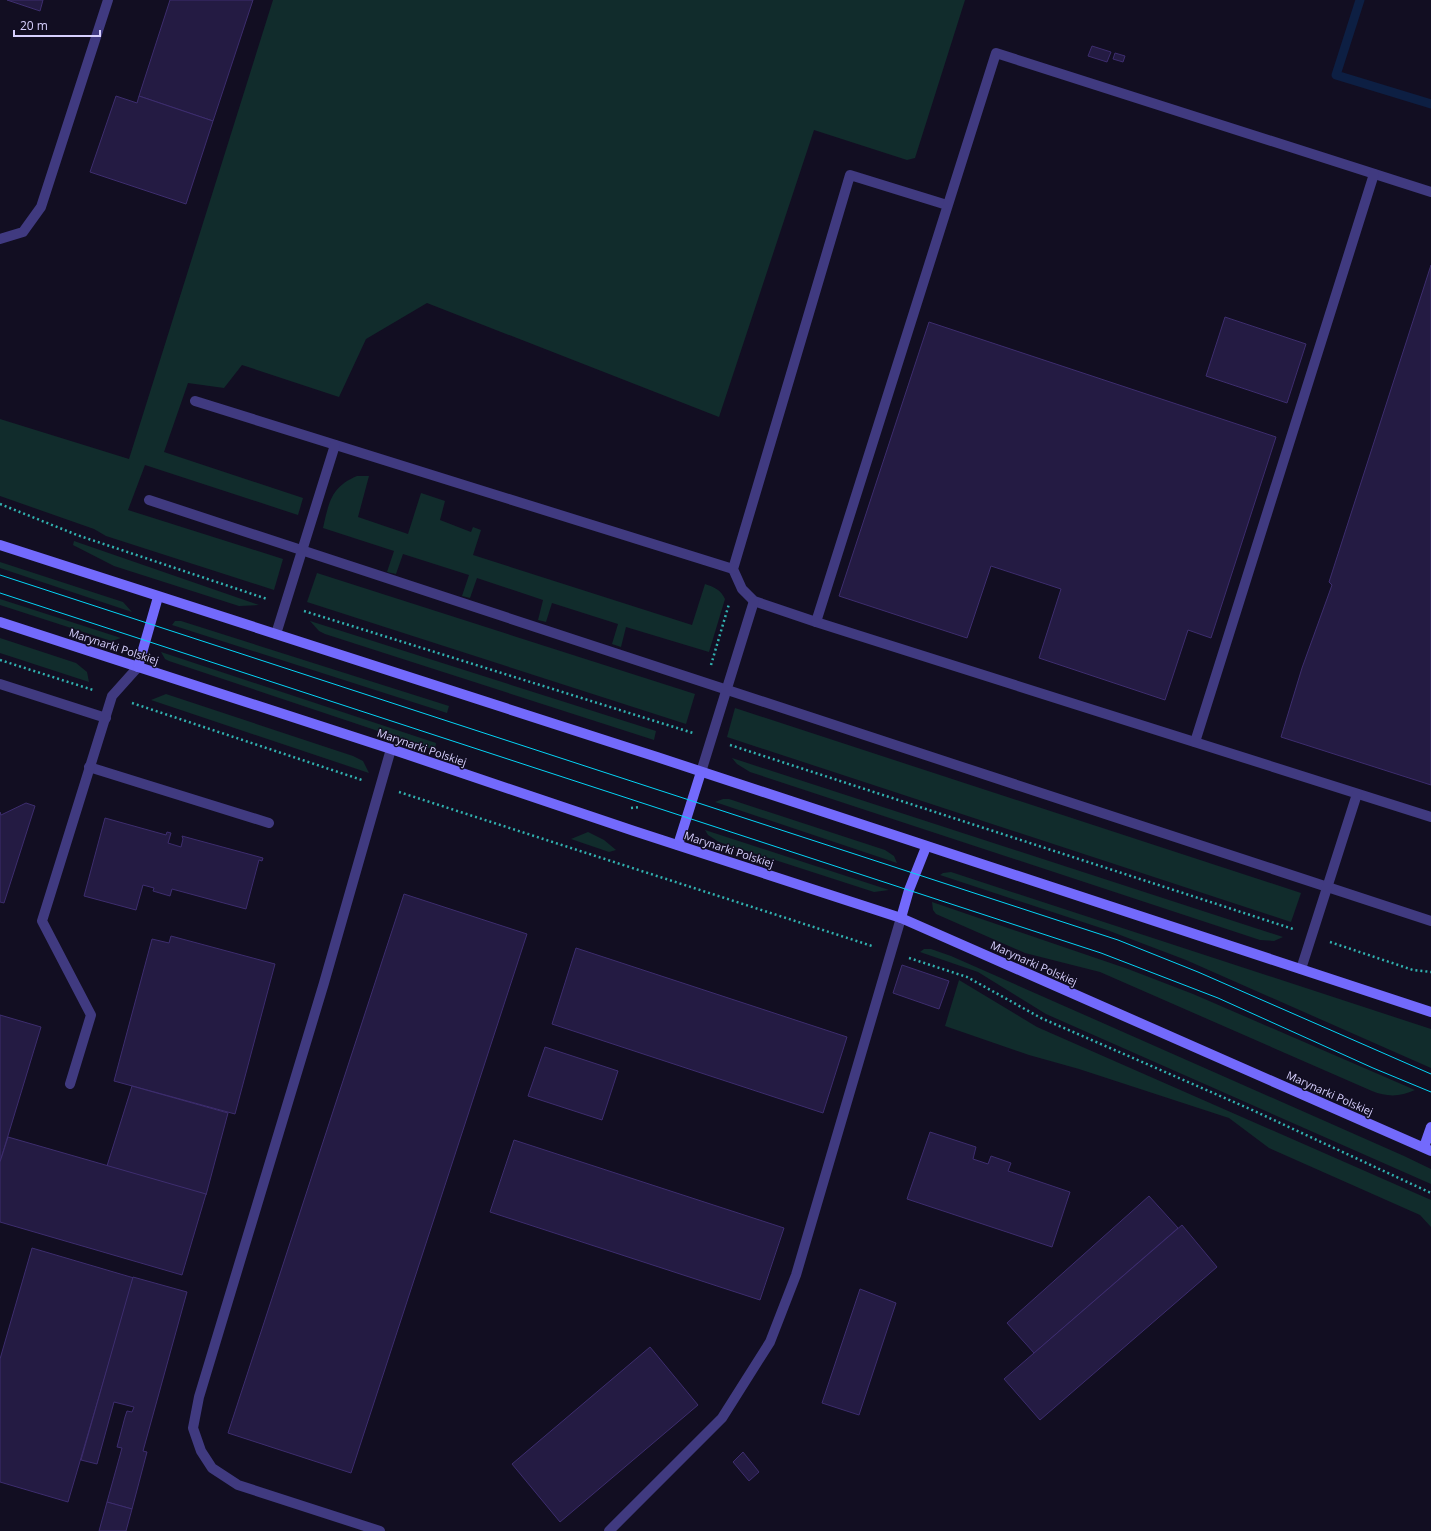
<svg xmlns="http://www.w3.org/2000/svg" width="1431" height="1531" viewBox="0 0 1431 1531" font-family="'Open Sans',sans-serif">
<rect width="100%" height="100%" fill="#120e22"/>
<g fill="#112c2c">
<polygon points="273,0 965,0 915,158 907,160 814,130 719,417 427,303 366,339 339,397 242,365 224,388 188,383 164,452 303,498 298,515 145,465 128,510 283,559 274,590 106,536 94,529 0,496 0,419 129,459"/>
<path d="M357 476H369L358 517 408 534 421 493 445 501 440 520 471 532 473 527 481 530 473 555 692 625 705 584C714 587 721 590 725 599L709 652 626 627 621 647 612 644 618 624 552 603 546 622 538 620 543 600 477 578 470 598 462 596 469 575 403 554 396 574 387 572 394 551 323 528C329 502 331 487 357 476Z"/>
<polygon points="74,541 259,605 239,606 114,566 73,545"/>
<polygon points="0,562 123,602 132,612 0,568"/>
<polygon points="317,573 695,694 686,724 307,602"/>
<polygon points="0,599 121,638 112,641 105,639 0,605"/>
<polygon points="175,621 181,621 449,706 447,713 172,625"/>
<polygon points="310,621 656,731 654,740 325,634 319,631"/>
<polygon points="0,638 76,663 87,672 89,682 0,653"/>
<polygon points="161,652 436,743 435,750 169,661 165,659"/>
<polygon points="166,694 353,756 363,761 369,773 151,700"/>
<polygon points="735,708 1301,893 1291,922 727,737"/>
<polygon points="732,758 1283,937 1274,941 1260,940 750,772 737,764"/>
<polygon points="723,799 729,799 885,850 894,856 897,863 715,802"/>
<polygon points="705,830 889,890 874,892 719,842 708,835"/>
<polygon points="588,832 604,840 616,850 609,852 571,839"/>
<polygon points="951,872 1431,1029 1431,1068 1186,960 1107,930 940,875 943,873"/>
<path d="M932 902 1128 969 1193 994 1415 1090C1400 1097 1387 1097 1372 1091L1100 972 1025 953 936 914 933 910Z"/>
<polygon points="924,949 931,949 951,956 1404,1156 1431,1169 1431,1184 1046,1014 978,972 920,952"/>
<polygon points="959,980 1037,1027 1431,1200 1431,1227 1420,1215 1269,1148 1229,1118 1079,1069 1029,1055 945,1026"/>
</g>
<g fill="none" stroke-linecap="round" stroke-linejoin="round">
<polyline stroke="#0d1f43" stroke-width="9" points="1360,0 1336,75 1431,104"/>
</g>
<g fill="#241b43" stroke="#3d2d6e">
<polygon points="7,0 43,0 40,11"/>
<polygon points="170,0 253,0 213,121 139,96"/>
<polygon points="1092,46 1111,52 1107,62 1088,56"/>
<polygon points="1115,53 1125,56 1123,62 1113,59"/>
<polygon points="116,96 137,103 139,96 213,121 186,204 90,172"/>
<polygon points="1431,265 1431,785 1281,737 1302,668 1332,585 1329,582"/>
<polygon points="1225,317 1306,344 1287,403 1206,376"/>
<polygon points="929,322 1276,437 1211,638 1188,630 1165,700 1039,658 1061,589 991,566 967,638 839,596"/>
<polygon points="26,803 35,806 4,903 0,902 0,812 1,815"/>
<polygon points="105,818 166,835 167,832 171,833 168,843 181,847 183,839 182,836 263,858 262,861 259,860 246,909 172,889 170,896 153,891 154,888 143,885 136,910 84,896"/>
<polygon points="404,894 527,934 351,1473 228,1433"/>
<polygon points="171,936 275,964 235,1114 114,1081 152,939 169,943"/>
<polygon points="576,948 847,1037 823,1113 552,1024"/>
<polygon points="902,965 949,981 939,1009 893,993"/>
<polygon points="0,1015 41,1027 0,1162"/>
<polygon points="545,1047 618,1071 602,1120 528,1096"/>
<polygon points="132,1086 228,1113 206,1195 107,1166"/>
<polygon points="930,1132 976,1147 973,1159 988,1164 991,1156 1011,1163 1008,1171 1070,1192 1052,1247 907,1199"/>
<polygon points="8,1137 206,1194 182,1275 0,1222 0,1162"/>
<polygon points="514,1140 784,1228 760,1300 490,1212"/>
<polygon points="1149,1196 1178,1228 1034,1353 1007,1323"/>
<polygon points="1182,1225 1217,1267 1040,1420 1004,1379"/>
<polygon points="32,1248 134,1278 68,1502 0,1482 0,1359"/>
<polygon points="133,1277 187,1292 143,1451 147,1452 132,1509 107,1502 122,1448 117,1447 125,1417 127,1411 132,1412 134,1407 114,1402 97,1464 81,1460"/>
<polygon points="860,1289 896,1303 859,1415 822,1403"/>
<polygon points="650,1347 698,1405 560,1522 512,1464"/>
<polygon points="743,1452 759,1472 749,1481 733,1462"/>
<polygon points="107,1502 132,1509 126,1531 99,1531"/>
</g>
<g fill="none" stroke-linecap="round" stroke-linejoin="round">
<g stroke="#31b1af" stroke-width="2.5" stroke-dasharray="2 3" stroke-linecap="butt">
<polyline points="0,504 77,535 267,599"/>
<polyline points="304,611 693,733"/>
<polyline points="0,660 93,690"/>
<polyline points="711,665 729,604"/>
<polyline points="132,703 362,780"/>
<polyline points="730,745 1293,929"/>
<polyline points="399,792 872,946"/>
<polyline points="631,808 641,807"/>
<polyline points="1330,942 1413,970 1431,972"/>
<polyline points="909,958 967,977 1041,1018 1250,1109 1431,1193"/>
</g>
<g stroke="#403a80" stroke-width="10">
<polyline points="947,205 850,175 733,569 742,589 754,601 816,622 1431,817"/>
<polyline points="0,239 23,232 41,207 108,0"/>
<polyline points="195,401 733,569"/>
<polyline points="149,500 1431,921"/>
<polyline points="816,622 996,53 1431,192"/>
<polyline points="276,634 335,445"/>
<polyline points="0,684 106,718"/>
<polyline points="1195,742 1374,174"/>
<polyline points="89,767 269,823"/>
<polyline points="701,772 754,601"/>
<polyline points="1301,969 1357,794"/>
<polyline points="70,1084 91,1015 42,921 112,696 138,667"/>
<polyline points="380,1531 238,1485 212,1468 201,1451 193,1428 199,1397 324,983 391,749"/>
<polyline points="609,1531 722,1418 770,1342 796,1275 901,918"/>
</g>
<g stroke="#736afc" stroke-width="10">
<polyline points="0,545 657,757 1431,1012"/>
<polyline points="0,622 391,749 634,831 901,918 1431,1151"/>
<polyline points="138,667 158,597"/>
<polyline points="678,845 701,772"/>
<polyline points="901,918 909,890 926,847"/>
<polyline points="1424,1147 1431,1127"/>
</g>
<g stroke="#05d4f5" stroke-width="1">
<polyline points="0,575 1118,940 1198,972 1431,1074"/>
<polyline points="0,593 1101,953 1218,998 1373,1068 1431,1092"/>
</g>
</g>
<g text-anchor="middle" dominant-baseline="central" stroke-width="3" stroke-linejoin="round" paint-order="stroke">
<g font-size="11" fill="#d7d0fe" stroke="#120e22">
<text transform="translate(114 646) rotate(18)">Marynarki Polskiej</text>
<text transform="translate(422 747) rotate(19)">Marynarki Polskiej</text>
<text transform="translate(729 849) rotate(18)">Marynarki Polskiej</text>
<text transform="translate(1034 963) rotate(24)">Marynarki Polskiej</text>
<text transform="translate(1330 1093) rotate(24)">Marynarki Polskiej</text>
</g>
</g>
<path d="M14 30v6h86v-6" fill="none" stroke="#d7d0fe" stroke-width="2"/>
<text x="20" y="30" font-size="12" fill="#d7d0fe" stroke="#120e22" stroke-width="3" paint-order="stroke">20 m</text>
</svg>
